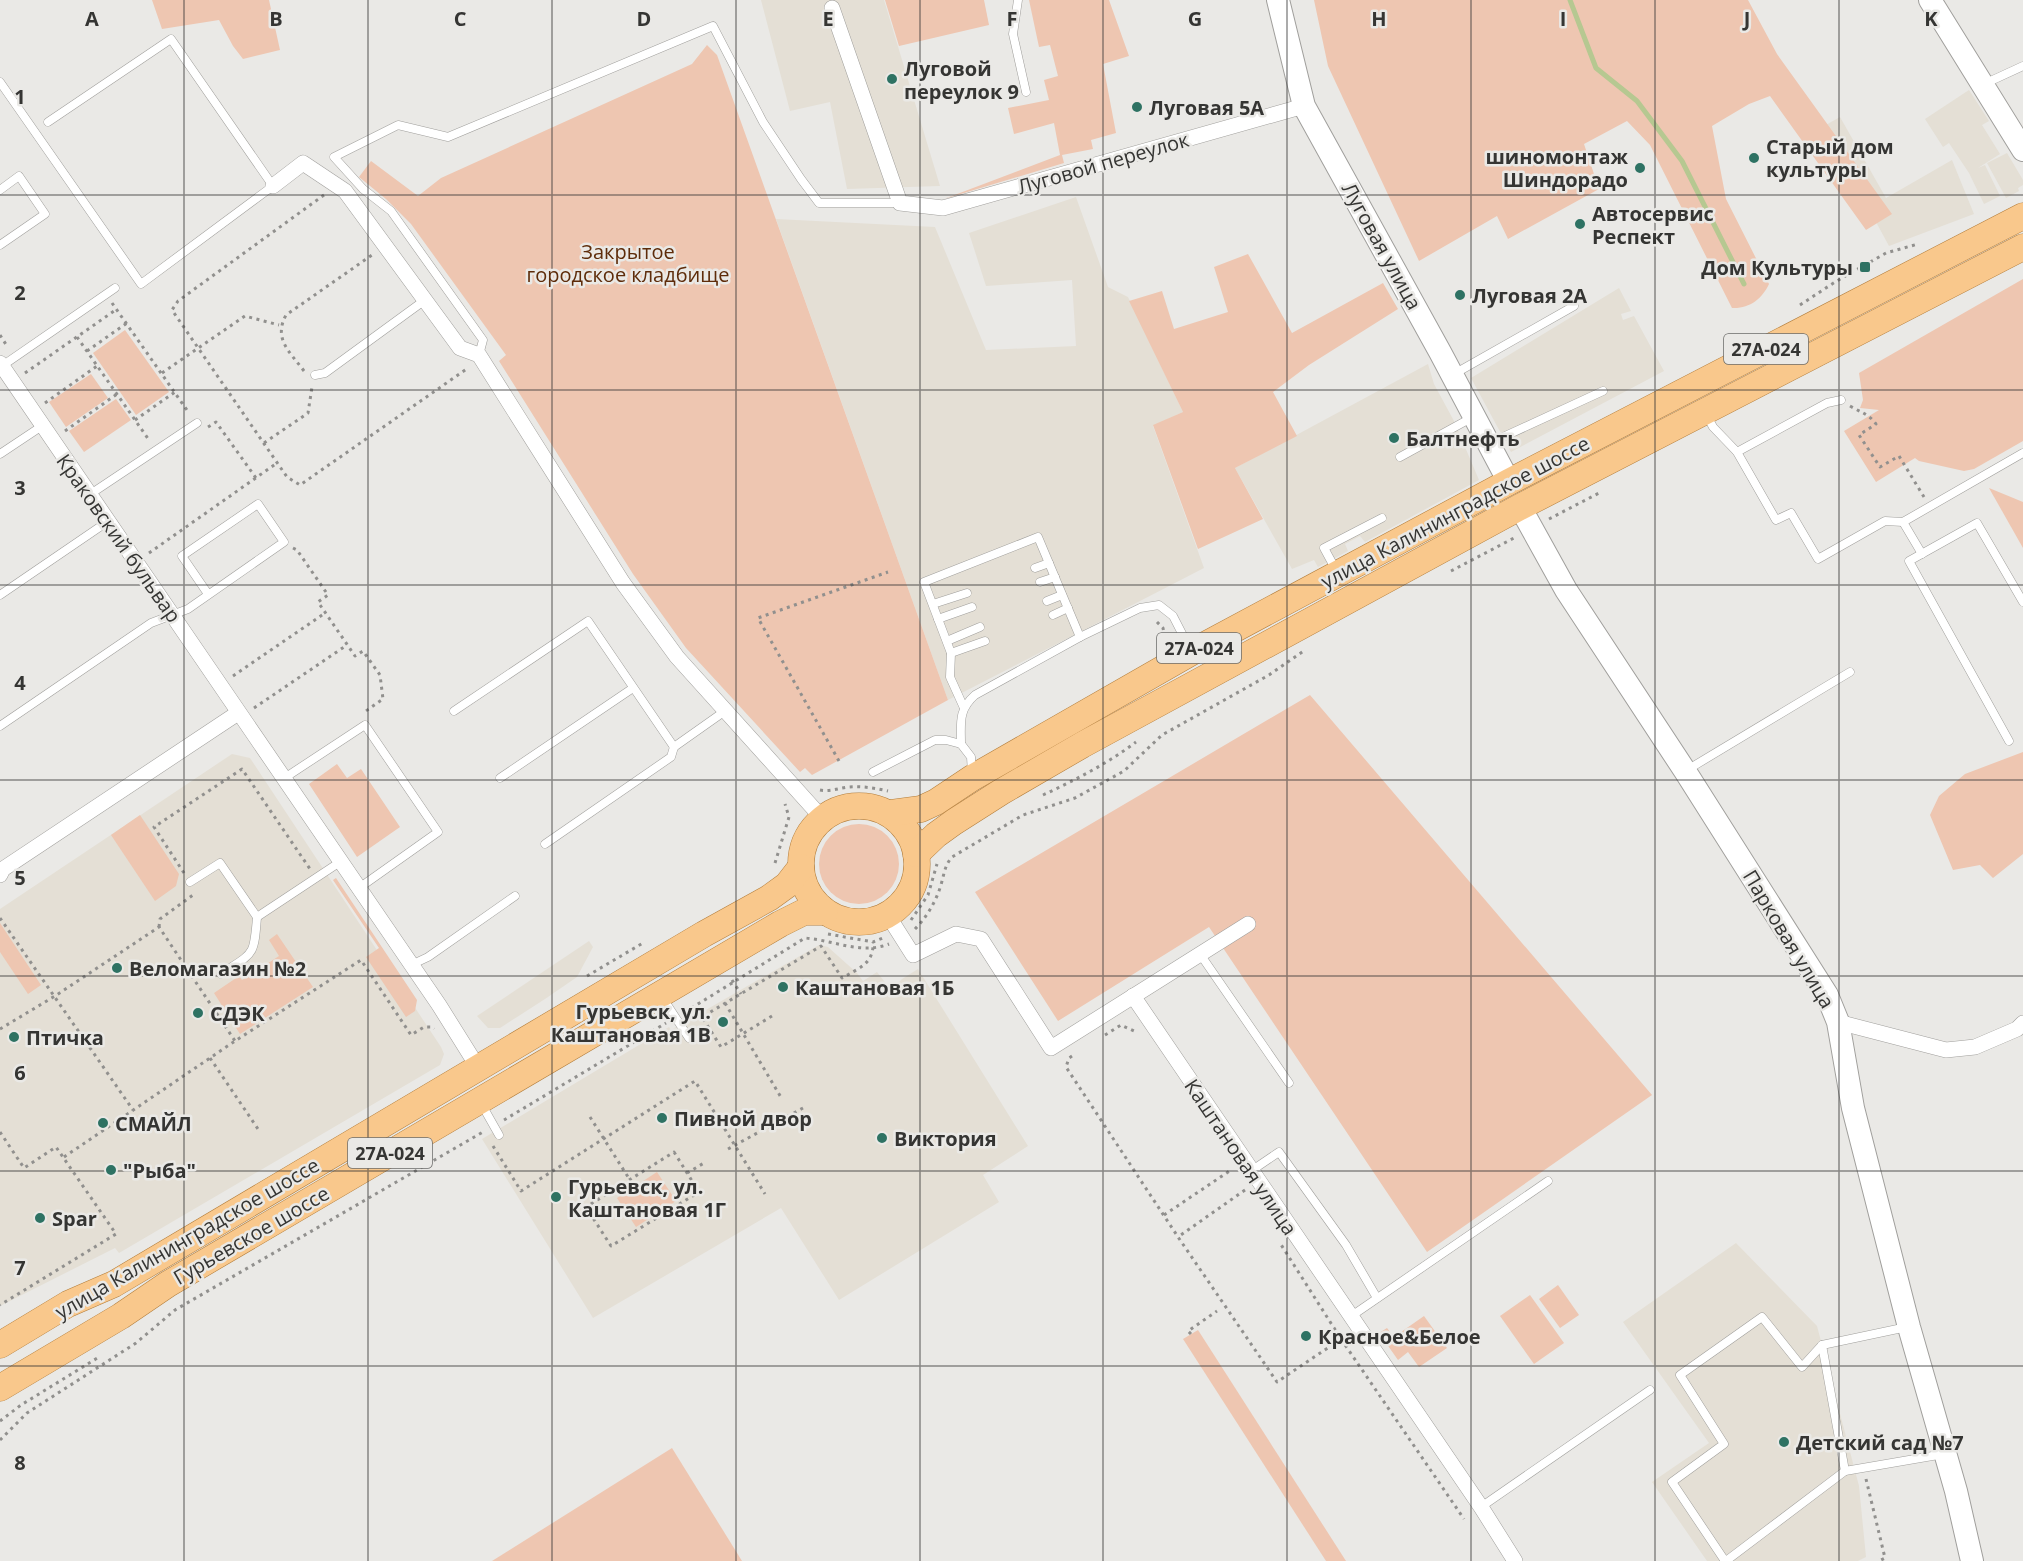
<svg xmlns="http://www.w3.org/2000/svg" width="2023" height="1561" viewBox="0 0 2023 1561" font-family="'Open Sans',sans-serif">
<rect width="100%" height="100%" fill="#eae9e6"/>
<g fill="#e4dfd5">
<polygon points="761,0 884,0 940,186 847,189 830,102 790,111"/>
<polygon points="1969,90 1989,121 1982,125 2000,154 1978,168 1985,165 2000,196 1984,204 1969,173 1949,143 1943,147 1925,119"/>
<polygon points="1840,117 1886,198 1952,160 1974,214 1889,246 1824,126"/>
<polygon points="2007,153 2023,180 2023,185 2018,188 2019,191 2006,198 1987,163"/>
<polygon points="1076,197 1108,287 1128,297 1183,412 1153,426 1204,568 948,700 776,219 935,227 986,350 1076,346 1072,280 986,286 969,233"/>
<polygon points="1619,288 1631,311 1621,314 1623,320 1634,316 1664,371 1511,452 1471,378"/>
<polygon points="1428,364 1434,384 1454,421 1479,480 1365,542 1360,536 1345,544 1348,551 1318,567 1314,560 1292,569 1235,468"/>
<polygon points="232,754 250,758 441,1047 444,1054 440,1065 119,1253 115,1248 0,1306 0,909"/>
<polygon points="589,941 593,947 577,977 545,999 500,1028 488,1028 477,1016"/>
<polygon points="819,945 828,947 857,973 863,981 877,972 891,990 902,979 918,969 1028,1146 983,1175 999,1202 839,1300 781,1208 593,1318 482,1139 669,1027 671,1030"/>
<polygon points="1736,1243 1817,1326 1859,1486 1866,1557 1858,1561 1707,1561 1652,1482 1709,1443 1623,1322"/>
</g>
<g fill="#eec6b1">
<polygon points="152,0 269,0 280,50 243,59 233,46 219,20 162,29"/>
<polygon points="885,0 984,0 989,25 899,46"/>
<polygon points="1029,0 1109,0 1129,56 1103,64 1116,133 1091,140 1093,149 1062,155 1064,163 944,199 1060,155 1054,123 1014,134 1008,108 1049,100 1044,80 1058,76 1050,45 1039,47"/>
<path d="M1314 0H1748L1777 54 1892 214 1866 230 1770 96 1749 104 1712 126 1726 199 1769 284C1762 299 1749 309 1732 308L1650 145 1627 121 1584 144 1599 189 1508 239 1497 216 1419 261 1328 66Z"/>
<polygon points="707,45 717,55 948,700 812,775 805,768 800,772 686,648 633,574 499,361 506,355 411,224 386,199 359,177 371,161 418,196 441,178 692,64"/>
<polygon points="1248,254 1292,333 1383,283 1398,309 1309,365 1273,392 1297,436 1235,468 1263,519 1198,549 1153,425 1183,412 1129,301 1162,291 1174,329 1228,312 1214,267"/>
<polygon points="2023,279 2023,441 1974,469 1964,471 1919,461 1915,458 1876,482 1844,431 1879,410 1860,408 1863,400 1859,373"/>
<polygon points="125,330 169,392 136,415 93,353"/>
<polygon points="91,374 108,398 66,427 49,402"/>
<polygon points="116,399 131,420 84,452 69,431"/>
<polygon points="1989,488 2023,502 2023,548"/>
<polygon points="1310,695 1652,1095 1427,1252 1209,927 1058,1021 975,892"/>
<polygon points="2023,752 2023,854 1993,878 1980,865 1953,870 1930,815 1939,796 1965,774"/>
<polygon points="337,764 347,778 361,769 400,827 357,857 309,784"/>
<polygon points="140,815 179,874 176,886 155,901 111,835"/>
<circle cx="859" cy="864" r="40"/>
<polygon points="336,878 417,1000 415,1011 406,1017 366,957 379,948 333,880"/>
<polygon points="0,923 41,985 28,994 0,952"/>
<polygon points="277,934 313,987 240,1034 214,993 239,976 242,980 279,956 269,940"/>
<polygon points="657,1172 676,1201 636,1227 617,1198"/>
<polygon points="1558,1285 1579,1315 1560,1328 1539,1299"/>
<polygon points="1530,1295 1564,1343 1534,1364 1500,1316"/>
<polygon points="1424,1316 1447,1348 1419,1367 1408,1352 1398,1360 1379,1333 1387,1328 1394,1337"/>
<polygon points="1198,1330 1346,1561 1326,1561 1183,1339"/>
<polygon points="672,1448 742,1561 492,1561"/>
</g>
<g fill="none" stroke-linecap="round" stroke-linejoin="round">
<polyline stroke="#b6c891" stroke-width="5" points="1570,0 1596,68 1637,101 1682,161 1744,284"/>
<defs>
<g id="lane">
<polyline points="1018,0 1013,34 1026,92"/>
<polyline points="0,82 141,284 273,186 171,39 48,122"/>
<polyline points="1984,84 2023,66"/>
<polyline points="0,190 19,176 45,214 0,245"/>
<polyline points="479,355 483,340 391,211 363,189 334,157 398,125 448,137 713,26 763,122 801,179 819,203 900,203"/>
<polyline points="2,366 115,288"/>
<polyline points="1454,374 1574,306"/>
<polyline points="315,375 325,373 425,300"/>
<polyline points="1706,414 1713,427 1737,452 1827,403 1841,400"/>
<polyline points="1490,443 1603,391"/>
<polyline points="1737,452 1776,520 1791,513 1818,559 1885,521 1903,522 2023,453"/>
<polyline points="0,454 42,426"/>
<polyline points="1400,457 1473,417"/>
<polyline points="89,495 197,423"/>
<polyline points="1903,522 1922,554"/>
<polyline points="1035,568 1049,563"/>
<polyline points="1336,570 1324,548 1382,518"/>
<polyline points="1040,582 1055,577"/>
<polyline points="0,595 107,522"/>
<polyline points="1047,601 1062,595"/>
<polyline points="933,604 967,593"/>
<polyline points="1053,615 1068,608"/>
<polyline points="938,619 972,607"/>
<polyline points="947,641 980,627"/>
<polyline points="951,653 985,641"/>
<polyline points="964,708 950,677 951,653 924,582 1038,537 1080,637"/>
<polyline points="454,711 588,621 674,747 725,711"/>
<polyline points="0,726 151,623 188,609 284,542 258,504 182,556 208,594"/>
<polyline points="2009,741 1909,561 1977,523 2023,602"/>
<polyline points="1687,770 1850,672"/>
<polyline points="873,772 935,740 946,740 961,744"/>
<path d="M972 773 971 757 961 744C961 723 958 710 975 695L1080 637 1140 608 1159 605 1173 616 1190 649"/>
<polyline points="500,778 633,688"/>
<polyline points="283,779 365,725 438,832 359,888"/>
<polyline points="545,844 671,757 674,747"/>
<path d="M190 882 220 863 257 917C254 957 254 952 221 974"/>
<polyline points="257,917 340,862"/>
<polyline points="1200,954 1289,1083"/>
<polyline points="411,965 428,957 515,896"/>
<polyline points="662,997 689,1038"/>
<polyline points="482,1105 499,1135"/>
<polyline points="1251,1171 1279,1152 1346,1245 1377,1298"/>
<polyline points="1350,1317 1548,1181"/>
<polyline points="1845,1471 1944,1454"/>
<polyline points="1481,1507 1650,1390"/>
<polyline points="1725,1561 1672,1482 1724,1444 1680,1375 1762,1317 1802,1367 1822,1345 1907,1327"/>
<polyline points="1726,1561 1845,1471 1822,1345"/>
</g>
<g id="street">
<polyline points="832,8 900,203 943,208 1304,106"/>
<polyline points="273,186 303,163 345,191 460,348 479,355 623,583 677,657 823,819"/>
<polyline points="0,363 439,1005 479,1069"/>
<polyline points="0,875 3,869 238,713"/>
<polyline points="887,914 913,955 956,934 981,939 1051,1048 1248,924"/>
<polyline points="1133,996 1481,1507 1515,1561"/>
<polyline points="1838,1022 1946,1050 1975,1047 2017,1029 2023,1023"/>
</g>
<g id="secondary">
<polyline points="1278,0 1304,106 1440,352 1509,482"/>
<polyline points="1930,0 2023,150"/>
<polyline points="1520,507 1566,590 1685,771 1827,995 1838,1022 1853,1108 1909,1327 1956,1491 1972,1561"/>
</g>
<g id="primary">
<circle cx="859" cy="864" r="58"/>
<polyline points="891,813 921,809 936,802 972,778 1192,652 1509,482 2023,216"/>
<polyline points="916,854 936,835 954,822 1001,792 1082,745 1520,507 2023,247"/>
<polyline points="0,1345 68,1304 114,1284 704,934 769,898 787,885 801,867"/>
<polyline points="0,1388 121,1316 168,1284 780,924 804,912 825,912"/>
</g>
</defs>
<use href="#lane" stroke="#a09f9c" stroke-width="9"/>
<use href="#street" stroke="#a09f9c" stroke-width="16"/>
<use href="#secondary" stroke="#a09f9c" stroke-width="24"/>
<use href="#primary" stroke="#b27d3b" stroke-width="27"/>
<g stroke="#91908e" stroke-width="3" stroke-dasharray="3 4.5" stroke-linecap="butt">
<polyline points="324,195 178,301 172,310 287,477 300,485 468,368"/>
<polyline points="112,303 189,413"/>
<polyline points="1800,305 1835,282 1886,253 1918,244"/>
<polyline points="0,335 7,346"/>
<polyline points="77,337 149,440"/>
<polyline points="87,351 127,323"/>
<path d="M304 371C290 352 273 339 286 315L372 255"/>
<polyline points="25,373 117,309"/>
<polyline points="162,373 245,316 279,325"/>
<polyline points="45,403 97,366"/>
<path d="M1850 406C1860 412 1869 414 1876 424L1859 435 1880 467 1899 456 1924 497"/>
<polyline points="135,420 175,392"/>
<polyline points="208,427 216,422 256,478"/>
<polyline points="65,431 117,394"/>
<polyline points="264,443 308,413 312,387"/>
<polyline points="1549,519 1601,492"/>
<polyline points="293,548 297,550 328,595 318,602 355,656 363,651 380,675 383,699 363,713"/>
<polyline points="149,553 277,463"/>
<polyline points="1451,571 1514,538"/>
<polyline points="1157,622 1163,628 1166,643"/>
<polyline points="233,676 325,613"/>
<polyline points="254,708 347,645"/>
<polyline points="839,761 758,618 888,572"/>
<path d="M820 790C830 792 839 788 849 787 862 786 875 788 888 791"/>
<path d="M1043 795C1075 780 1107 764 1136 742"/>
<polyline points="775,863 789,817 785,804"/>
<polyline points="184,873 154,827 242,769 310,869"/>
<polyline points="0,918 133,1110"/>
<polyline points="911,920 928,895 937,864"/>
<polyline points="159,927 160,919 193,895"/>
<path d="M915 929C926 918 935 903 940 888 944 876 944 866 952 857L1023 815 1075 798 1124 771 1162 735 1269 675 1305 650"/>
<polyline points="828,934 873,942 883,938"/>
<polyline points="587,976 643,943"/>
<polyline points="732,980 741,994"/>
<polyline points="725,1003 782,1099"/>
<path d="M685 1012 805 938C833 940 861 955 889 944"/>
<path d="M772 1016 721 1047 702 1017 821 946 842 978C859 968 874 964 873 942"/>
<polyline points="0,1029 55,996 159,927 235,1041"/>
<polyline points="1105,1035 1121,1025 1136,1032"/>
<polyline points="1072,1056 1069,1058 1066,1067 1178,1237"/>
<polyline points="210,1058 260,1132"/>
<polyline points="590,1117 630,1180"/>
<polyline points="504,1120 666,1023"/>
<polyline points="0,1132 24,1168 56,1147 116,1234 0,1305"/>
<polyline points="493,1146 521,1191 695,1081 765,1194"/>
<polyline points="728,1149 803,1108"/>
<polygon points="674,1152 699,1192 611,1246 586,1207"/>
<polyline points="64,1157 235,1041 361,960 411,1035 424,1027 432,1027 434,1029"/>
<polyline points="687,1173 704,1163"/>
<polyline points="1245,1190 1178,1237 1277,1382 1341,1339 1280,1243"/>
<polyline points="1164,1215 1231,1170"/>
<polyline points="1191,1334 1188,1331 1217,1311"/>
<polyline points="1341,1339 1464,1519"/>
<polyline points="0,1421 21,1405 99,1357"/>
<polyline points="0,1440 27,1413 136,1343 175,1310 483,1132"/>
<polyline points="1866,1479 1885,1558 1879,1561"/>
</g>
<use href="#lane" stroke="#fff" stroke-width="8"/>
<use href="#street" stroke="#fff" stroke-width="15"/>
<use href="#secondary" stroke="#fff" stroke-width="22"/>
<use href="#primary" stroke="#f9c88c" stroke-width="26"/>
</g>
<path fill="none" stroke="#353533" stroke-width="1.5" stroke-opacity="0.55" d="M184 0V1561M368 0V1561M552 0V1561M736 0V1561M920 0V1561M1103 0V1561M1287 0V1561M1471 0V1561M1655 0V1561M1839 0V1561M0 195H2023M0 390H2023M0 585H2023M0 780H2023M0 976H2023M0 1171H2023M0 1366H2023"/>
<g fill="#2e7263" stroke="#eae9e6" stroke-width="2">
<circle cx="892" cy="79" r="6"/>
<circle cx="1137" cy="107" r="6"/>
<circle cx="1754" cy="158" r="6"/>
<circle cx="1640" cy="168" r="6"/>
<circle cx="1580" cy="224" r="6"/>
<rect x="1859" y="261" width="12" height="12" rx="3"/>
<circle cx="1460" cy="295" r="6"/>
<circle cx="1394" cy="438" r="6"/>
<circle cx="117" cy="968" r="6"/>
<circle cx="783" cy="987" r="6"/>
<circle cx="198" cy="1013" r="6"/>
<circle cx="723" cy="1022" r="6"/>
<circle cx="14" cy="1037" r="6"/>
<circle cx="662" cy="1118" r="6"/>
<circle cx="103" cy="1123" r="6"/>
<circle cx="882" cy="1138" r="6"/>
<circle cx="111" cy="1170" r="6"/>
<circle cx="556" cy="1197" r="6"/>
<circle cx="40" cy="1218" r="6"/>
<circle cx="1306" cy="1336" r="6"/>
<circle cx="1784" cy="1442" r="6"/>
</g>
<g text-anchor="middle" dominant-baseline="central" stroke-width="5" stroke-linejoin="round" paint-order="stroke">
<g fill="#eae9e6" stroke="#6b6b69" stroke-width="1.5">
<rect x="1724" y="334" width="84" height="30" rx="4.5"/>
<rect x="1157" y="633" width="84" height="30" rx="4.5"/>
<rect x="348" y="1138" width="84" height="30" rx="4.5"/>
</g>
<g font-size="18" font-weight="bold" fill="#353533">
<text x="1766" y="349">27А-024</text>
<text x="1199" y="648">27А-024</text>
<text x="390" y="1153">27А-024</text>
</g>
<g font-size="20" font-weight="bold" fill="#353533" stroke="#eae9e6" text-anchor="start">
<text x="904" y="68">Луговой<tspan x="904" dy="23">переулок 9</tspan></text>
<text x="1149" y="107">Луговая 5А</text>
<text x="1766" y="146">Старый дом<tspan x="1766" dy="23">культуры</tspan></text>
<text x="1628" y="156" text-anchor="end">шиномонтаж<tspan x="1628" dy="23">Шиндорадо</tspan></text>
<text x="1592" y="213">Автосервис<tspan x="1592" dy="23">Респект</tspan></text>
<text x="1853" y="267" text-anchor="end">Дом Культуры</text>
<text x="1472" y="295">Луговая 2А</text>
<text x="1406" y="438">Балтнефть</text>
<text x="129" y="968">Веломагазин №2</text>
<text x="795" y="987">Каштановая 1Б</text>
<text x="711" y="1011" text-anchor="end">Гурьевск, ул.<tspan x="711" dy="23">Каштановая 1В</tspan></text>
<text x="210" y="1013">СДЭК</text>
<text x="26" y="1037">Птичка</text>
<text x="674" y="1118">Пивной двор</text>
<text x="115" y="1123">СМАЙЛ</text>
<text x="894" y="1138">Виктория</text>
<text x="123" y="1170">"Рыба"</text>
<text x="568" y="1186">Гурьевск, ул.<tspan x="568" dy="23">Каштановая 1Г</tspan></text>
<text x="52" y="1218">Spar</text>
<text x="1318" y="1336">Красное&amp;Белое</text>
<text x="1796" y="1442">Детский сад №7</text>
</g>
<g font-size="20" fill="#353533" stroke="#eae9e6">
<text transform="translate(1103 163) rotate(-16)">Луговой переулок</text>
<text transform="translate(1382 246) rotate(61)">Луговая улица</text>
<text transform="translate(1455 512) rotate(-28)">улица Калининградское шоссе</text>
<text transform="translate(119 538) rotate(55)">Краковский бульвар</text>
<text transform="translate(1789 939) rotate(59)">Парковая улица</text>
<text transform="translate(1241 1157) rotate(56)">Каштановая улица</text>
<text transform="translate(251 1235) rotate(-30)">Гурьевское шоссе</text>
<text transform="translate(187 1238) rotate(-30)">улица Калининградское шоссе</text>
</g>
<g font-size="20" fill="#5e2c0a" stroke="#eae9e6">
<text x="628" y="251">Закрытое<tspan x="628" dy="23">городское кладбище</tspan></text>
</g>
</g>
<g font-size="20" text-anchor="middle" font-weight="bold" fill="#353533" stroke="#eae9e6" stroke-width="5" stroke-linejoin="round" paint-order="stroke">
<text x="92" y="26">A</text>
<text x="276" y="26">B</text>
<text x="460" y="26">C</text>
<text x="644" y="26">D</text>
<text x="828" y="26">E</text>
<text x="1012" y="26">F</text>
<text x="1195" y="26">G</text>
<text x="1379" y="26">H</text>
<text x="1563" y="26">I</text>
<text x="1747" y="26">J</text>
<text x="1931" y="26">K</text>
<text x="20" y="104">1</text>
<text x="20" y="300">2</text>
<text x="20" y="495">3</text>
<text x="20" y="690">4</text>
<text x="20" y="885">5</text>
<text x="20" y="1080">6</text>
<text x="20" y="1275">7</text>
<text x="20" y="1470">8</text>
</g>
</svg>
